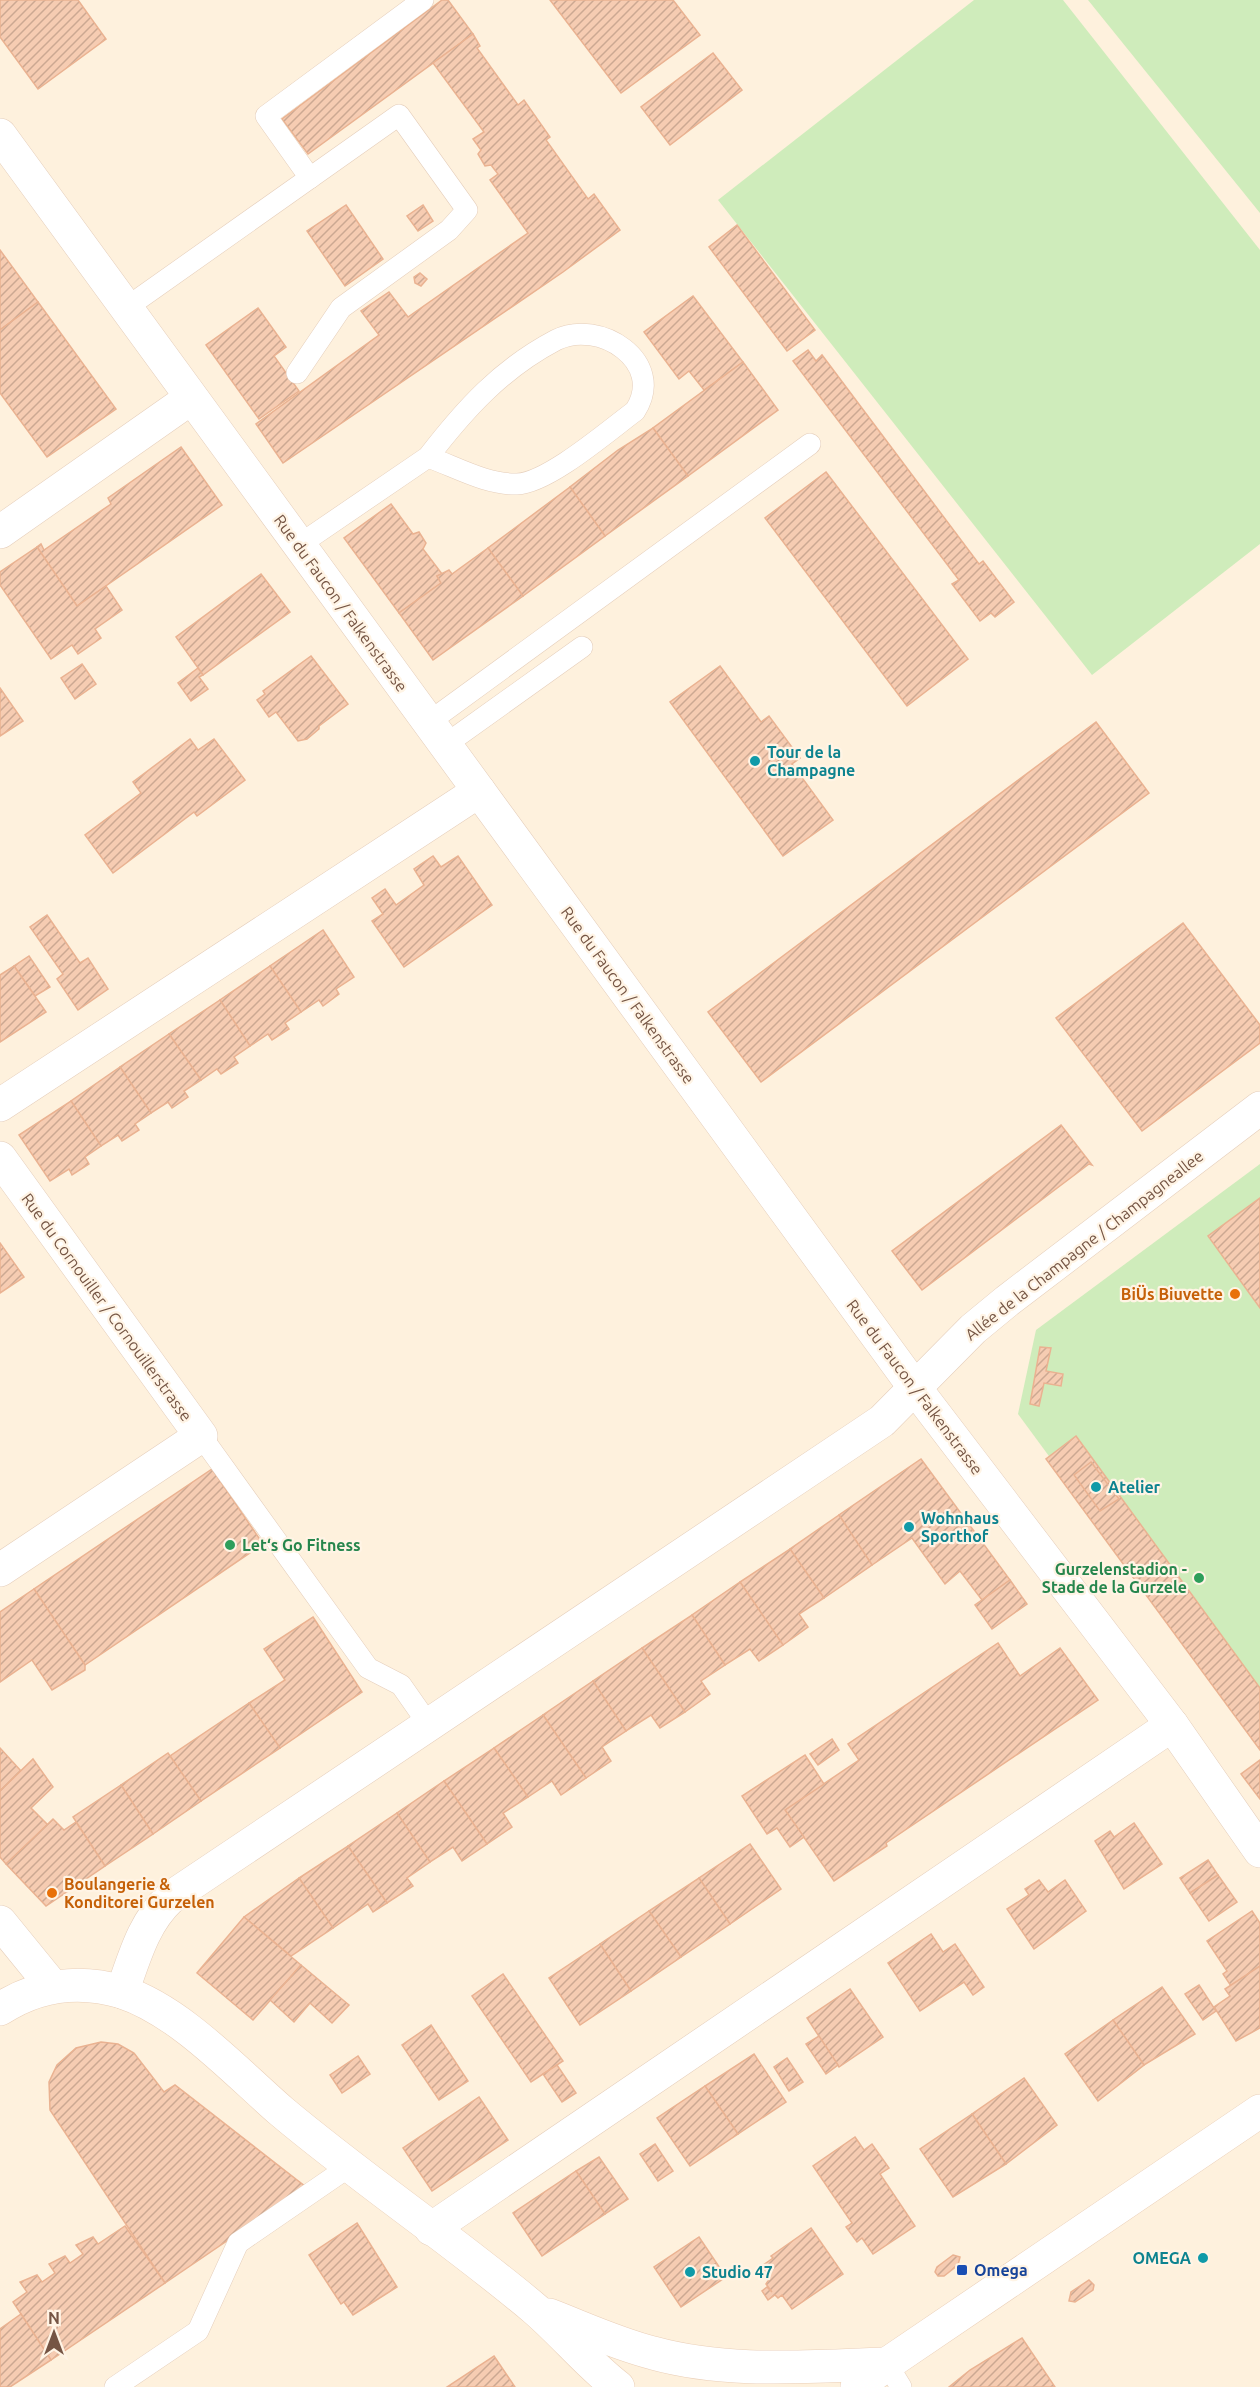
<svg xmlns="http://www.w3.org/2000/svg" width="1260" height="2387" viewBox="0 0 1260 2387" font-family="Ubuntu,sans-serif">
<defs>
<pattern id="building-hatch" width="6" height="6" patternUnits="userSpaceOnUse" patternTransform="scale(1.5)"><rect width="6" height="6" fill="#f6ccb2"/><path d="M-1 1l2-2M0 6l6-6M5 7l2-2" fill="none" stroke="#cca892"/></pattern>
</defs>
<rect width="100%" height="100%" fill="#fef1dd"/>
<g fill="#cfecbb">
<polygon points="974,0 1063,0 1260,250 1260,544 1092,675 718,200"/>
<polygon points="1088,0 1260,0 1260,213"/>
<polygon points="1260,1164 1260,1743 1018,1414 1036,1330"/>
</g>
<g fill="url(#building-hatch)" stroke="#eab291" stroke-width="1.5">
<polygon points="0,0 78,0 106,39 38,89 0,37"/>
<polygon points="442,0 448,0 473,34 308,154 282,119"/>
<polygon points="550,0 673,0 700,35 621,93"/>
<polygon points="473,34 480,46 477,48 518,105 524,100 550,137 546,140 588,199 594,194 620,230 563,272 283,463 256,424 379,335 361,311 389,292 408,317 528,233 490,180 498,174 491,165 485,166 478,154 481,150 473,139 484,132 433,63"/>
<polygon points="713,53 742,90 670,145 641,107"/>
<polygon points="346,205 383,259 345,286 307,231"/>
<polygon points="423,205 433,221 418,231 407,216"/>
<polygon points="737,225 815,330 787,351 709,247"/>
<polygon points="0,250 38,302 0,330"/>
<polygon points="420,273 427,279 421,286 415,283 414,277"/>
<polygon points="693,296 743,362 704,390 689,371 679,379 644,332"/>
<polygon points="38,302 116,409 47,457 0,393 0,330"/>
<polygon points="258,308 286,347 274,356 299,391 259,419 206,345"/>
<polygon points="808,350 816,361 822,355 979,564 983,561 1014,602 995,617 991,613 980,621 952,584 959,580 793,361"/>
<polygon points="743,362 778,410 688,476 653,428"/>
<polygon points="653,428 688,476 605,536 570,487 618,450"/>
<polygon points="181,447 222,505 77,606 37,547 41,544 44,550 111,504 108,498"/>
<polygon points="826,472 968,659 907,706 765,518"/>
<polygon points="570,487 605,536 523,596 488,548"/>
<polygon points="391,504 413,534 419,532 426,543 423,549 442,574 437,576 441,583 399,613 344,538"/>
<polygon points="37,547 77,606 106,586 122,610 95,629 101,638 78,654 72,645 51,659 0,585 0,572"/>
<polygon points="488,548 523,596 433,660 399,613 441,583 437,576 449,570 452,574"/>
<polygon points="261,574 290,612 203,675 176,637"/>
<polygon points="311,656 348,704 319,726 319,729 307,739 298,741 276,712 269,717 257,700 265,694 263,691"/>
<polygon points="82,664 96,684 75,699 61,678"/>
<polygon points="720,666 761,722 769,716 800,758 792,764 833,820 783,856 670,702"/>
<polygon points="198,668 203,675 199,677 208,689 191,701 178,683"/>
<polygon points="0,688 23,721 0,736"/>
<polygon points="1096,722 1149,793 761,1082 708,1012"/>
<polygon points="190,739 198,750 214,739 245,780 197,816 194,812 113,873 85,835 141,793 133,782"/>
<polygon points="433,856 441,867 458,856 492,905 404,967 372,921 383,914 372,898 385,889 396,905 424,885 414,869"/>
<polygon points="47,915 80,963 88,958 108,989 78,1010 57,979 63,974 30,927"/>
<polygon points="1183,923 1260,1025 1260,1043 1142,1131 1056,1018"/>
<polygon points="323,930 354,977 336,989 339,994 323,1006 319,1000 301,1012 270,966"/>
<polygon points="29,956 50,987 35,996 14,966"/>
<polygon points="14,966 46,1012 0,1042 0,975"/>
<polygon points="270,966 301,1012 285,1023 289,1029 272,1040 268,1034 250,1046 220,1000"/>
<polygon points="220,1000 250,1046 234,1057 238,1063 221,1074 217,1069 201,1080 169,1034"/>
<polygon points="169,1034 201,1080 184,1091 188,1097 172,1108 168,1102 151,1113 120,1067"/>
<polygon points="120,1067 151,1113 135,1124 139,1130 122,1141 118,1135 101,1146 71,1101"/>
<polygon points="71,1101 101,1146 85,1157 89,1164 72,1175 69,1169 50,1181 19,1135"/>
<polygon points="1061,1125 1092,1165 1089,1164 922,1290 892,1251"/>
<polygon points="1260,1198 1260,1308 1208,1236"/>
<polygon points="0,1243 24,1277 0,1293"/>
<polygon points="1040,1347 1051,1348 1046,1371 1063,1374 1061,1386 1044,1383 1039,1406 1030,1404"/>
<polygon points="1076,1436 1260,1688 1260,1750 1046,1459"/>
<polygon points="921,1459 1010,1580 982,1600 960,1571 945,1584 912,1538 872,1565 839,1515"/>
<polygon points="1091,1462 1119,1499 1100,1511 1074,1475"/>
<polygon points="212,1469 263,1544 85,1665 34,1589"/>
<polygon points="839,1515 872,1565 824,1598 790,1549"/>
<polygon points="790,1549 824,1598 799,1614 808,1627 783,1645 740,1582"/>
<polygon points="1010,1580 1027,1604 992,1629 975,1605"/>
<polygon points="740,1582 783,1645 759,1661 750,1649 725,1665 692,1615"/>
<polygon points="34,1589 85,1665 85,1670 52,1690 32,1660 0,1682 0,1612"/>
<polygon points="692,1615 725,1665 701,1681 710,1694 685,1712 642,1648"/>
<polygon points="313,1617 362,1692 280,1748 249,1703 285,1680 264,1649"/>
<polygon points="998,1643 1020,1676 1060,1648 1098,1700 886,1843 887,1846 834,1881 785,1810 859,1760 848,1744"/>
<polygon points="642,1648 685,1712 660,1728 651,1715 626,1731 593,1681"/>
<polygon points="593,1681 626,1731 602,1747 611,1761 586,1778 543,1715"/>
<polygon points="249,1703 280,1748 201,1801 170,1756"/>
<polygon points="543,1715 586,1778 561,1795 552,1781 528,1797 494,1748"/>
<polygon points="832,1739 839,1750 818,1765 810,1754"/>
<polygon points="0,1748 21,1771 0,1791"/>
<polygon points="494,1748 528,1797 503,1813 512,1827 487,1844 444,1781"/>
<polygon points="168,1753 201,1801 153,1834 121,1785"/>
<polygon points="805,1755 824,1784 785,1810 804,1837 790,1847 777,1828 767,1834 742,1796"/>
<polygon points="33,1759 53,1787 31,1808 48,1825 6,1864 0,1857 0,1791"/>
<polygon points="1260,1760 1260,1799 1241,1774"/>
<polygon points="444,1781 487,1844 462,1861 453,1847 430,1862 397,1813"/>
<polygon points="121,1785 153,1834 105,1866 73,1817"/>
<polygon points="397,1813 430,1862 407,1878 413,1886 387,1903 348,1846"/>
<polygon points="53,1819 64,1830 76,1822 105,1866 46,1906 6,1864"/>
<polygon points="1134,1823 1162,1864 1124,1889 1095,1841 1110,1831 1114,1837"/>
<polygon points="750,1844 781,1889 730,1924 699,1878"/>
<polygon points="348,1846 387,1903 373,1912 368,1904 333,1928 299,1878"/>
<polygon points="1208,1860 1218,1875 1190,1893 1180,1878"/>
<polygon points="1218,1875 1237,1902 1209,1921 1190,1893"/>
<polygon points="299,1878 333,1928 291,1956 244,1917"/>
<polygon points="699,1878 730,1924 681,1957 649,1911"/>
<polygon points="1039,1880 1048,1892 1065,1880 1086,1911 1034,1949 1007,1909 1029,1895 1025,1889"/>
<polygon points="649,1911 681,1957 631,1991 600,1944"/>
<polygon points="1252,1911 1260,1923 1260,1966 1231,1986 1223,1974 1227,1971 1207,1941"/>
<polygon points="244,1917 301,1965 253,2020 197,1973"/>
<polygon points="931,1934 943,1952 955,1944 984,1987 973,1995 964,1982 920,2011 888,1963"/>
<polygon points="600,1944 631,1991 580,2025 549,1978"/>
<polygon points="301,1965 349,2005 332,2023 310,2003 294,2022 270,2000"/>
<polygon points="1260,1966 1260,2028 1236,2041 1214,2007 1230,1996 1225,1989"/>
<polygon points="503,1974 563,2061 531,2082 472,1996"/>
<polygon points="1199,1985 1216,2011 1203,2020 1185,1994"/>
<polygon points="1162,1987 1195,2034 1144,2065 1113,2020"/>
<polygon points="850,1989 883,2037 839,2067 807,2018"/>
<polygon points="1113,2020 1144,2065 1098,2101 1065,2054"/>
<polygon points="431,2025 468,2081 439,2100 402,2045"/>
<polygon points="819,2036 838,2065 826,2074 806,2044"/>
<polygon points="101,2042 118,2044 134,2053 164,2092 175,2085 306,2187 165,2283 50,2110 49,2082 57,2065 76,2048"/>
<polygon points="754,2054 786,2102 738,2134 705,2086"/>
<polygon points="358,2056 370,2074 342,2093 330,2075"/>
<polygon points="787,2058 803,2082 789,2091 774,2067"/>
<polygon points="557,2065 576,2093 562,2102 543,2074"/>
<polygon points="1024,2078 1057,2125 1006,2164 972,2114"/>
<polygon points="705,2086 738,2134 690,2166 657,2118"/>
<polygon points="479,2097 508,2140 432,2191 403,2148"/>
<polygon points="972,2114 1006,2164 953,2197 920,2149"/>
<polygon points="855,2137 864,2150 872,2144 889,2168 880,2174 915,2226 873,2254 862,2238 857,2242 846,2227 852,2223 813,2166"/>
<polygon points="655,2144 673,2171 658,2181 640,2154"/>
<polygon points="599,2157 628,2199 605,2214 576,2171"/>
<polygon points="576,2171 605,2214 542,2256 513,2213"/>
<polygon points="357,2223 397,2287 353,2315 344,2302 341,2304 309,2255"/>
<polygon points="125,2226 165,2283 51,2360 13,2302 27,2292 20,2282 37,2275 42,2282 55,2273 49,2264 65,2256 70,2263 83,2254 76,2245 93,2237 98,2244"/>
<polygon points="811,2228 843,2274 792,2309 782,2295 778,2298 775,2295 768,2300 762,2291 767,2287 772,2292 766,2284 770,2278 762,2266 773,2258 771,2256"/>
<polygon points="699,2237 726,2277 681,2307 654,2267"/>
<polygon points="953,2255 960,2257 958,2265 944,2276 938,2276 935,2272 937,2267"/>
<polygon points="1089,2280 1094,2285 1093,2290 1075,2302 1069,2301 1071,2292"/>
<polygon points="21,2314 51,2360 10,2387 0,2387 0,2329"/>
<polygon points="1022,2338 1055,2387 949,2387 970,2370"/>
<polygon points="494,2356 515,2387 447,2387"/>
</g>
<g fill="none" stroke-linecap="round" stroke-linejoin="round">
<defs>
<g id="lane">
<polyline points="310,178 266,116 423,0"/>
<polyline points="126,308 399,115 467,210 449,230 341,308 297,373"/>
<path d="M299 545 428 457C456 467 487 485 517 484 548 483 608 431 635 411 667 362 599 318 556 340 501 369 465 409 428 457"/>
<polyline points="429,722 810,444"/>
<polyline points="445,745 582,647"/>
<polyline points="201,1436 368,1668 401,1685 429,1725"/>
<polyline points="887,2364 901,2387"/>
<polyline points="115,2387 198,2331 238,2243 350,2166"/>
</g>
<g id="street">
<polyline points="0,135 915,1388 1172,1725 1260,1851"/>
<polyline points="0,532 191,398"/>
<polyline points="0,1105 479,791"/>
<polyline points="0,1158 201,1436 0,1570"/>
<polyline points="0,1922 53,1987"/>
<path d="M122 1992C134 1959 143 1923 170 1898L882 1421 973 1329 1007 1301 1260 1108"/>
<polyline points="431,2229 1172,1725"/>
</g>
<g id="secondary">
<path d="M0 2009C37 1985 79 1979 122 1992 180 2011 235 2071 281 2111 363 2180 453 2240 535 2309 564 2334 588 2364 618 2387"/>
<path d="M549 2315C583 2328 617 2344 653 2353 729 2374 809 2366 887 2364"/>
<polyline points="857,2387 887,2364 1260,2111"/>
</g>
</defs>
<use href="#lane" stroke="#e5cebb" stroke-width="22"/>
<use href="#street" stroke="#e5cebb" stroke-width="34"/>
<use href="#secondary" stroke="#eacfb8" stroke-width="34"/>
<use href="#lane" stroke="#fff" stroke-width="21"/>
<use href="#street" stroke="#fff" stroke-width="33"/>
<use href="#secondary" stroke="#fff" stroke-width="33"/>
</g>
<g fill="#0f9aa8" stroke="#fff4e5" stroke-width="2">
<circle cx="755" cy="761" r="6"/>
<circle cx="1096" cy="1487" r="6"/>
<circle cx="909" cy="1527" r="6"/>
<circle cx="1203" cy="2258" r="6"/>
<circle cx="690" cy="2272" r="6"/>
</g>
<g fill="#e8710a" stroke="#fff4e5" stroke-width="2">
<circle cx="1235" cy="1294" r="6"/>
<circle cx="52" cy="1893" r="6"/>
</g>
<g fill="#2e9e5b" stroke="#fff4e5" stroke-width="2">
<circle cx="230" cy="1545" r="6"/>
<circle cx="1199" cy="1578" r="6"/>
</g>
<rect fill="#1a4fb4" stroke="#fff4e5" stroke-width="2" x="956" y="2264" width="12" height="12" rx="3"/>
<g text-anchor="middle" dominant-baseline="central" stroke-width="4.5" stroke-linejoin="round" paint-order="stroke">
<g font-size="16" fill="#755544" stroke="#fff4e5">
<text transform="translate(341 603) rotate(54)">Rue du Faucon / Falkenstrasse</text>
<text transform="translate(628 995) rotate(54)">Rue du Faucon / Falkenstrasse</text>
<text transform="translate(1084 1245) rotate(-38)">Allée de la Champagne / Champagneallee</text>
<text transform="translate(107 1307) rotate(54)">Rue du Cornouiller / Cornouillerstrasse</text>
<text transform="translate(915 1387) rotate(53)">Rue du Faucon / Falkenstrasse</text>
</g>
<g font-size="16" font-weight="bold" fill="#0d838f" stroke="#fff4e5" text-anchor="start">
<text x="767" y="752">Tour de la<tspan x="767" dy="18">Champagne</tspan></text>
<text x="1108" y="1487">Atelier</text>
<text x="921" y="1518">Wohnhaus<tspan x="921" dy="18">Sporthof</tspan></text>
<text x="1191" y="2258" text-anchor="end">OMEGA</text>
<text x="702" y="2272">Studio 47</text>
</g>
<g font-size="16" font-weight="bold" fill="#c56008" stroke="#fff4e5" text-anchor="end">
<text x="1223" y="1294">BiÜs Biuvette</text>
<text x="64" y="1884" text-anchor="start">Boulangerie &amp;<tspan x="64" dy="18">Konditorei Gurzelen</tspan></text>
</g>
<g font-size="16" font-weight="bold" fill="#27864d" stroke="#fff4e5" text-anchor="start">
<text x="242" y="1545">Let‘s Go Fitness</text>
<text x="1187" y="1569" text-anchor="end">Gurzelenstadion -<tspan x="1187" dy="18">Stade de la Gurzele</tspan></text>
</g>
<g font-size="16" font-weight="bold" fill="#164399" stroke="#fff4e5" text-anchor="start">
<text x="974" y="2270">Omega</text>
</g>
</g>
<g transform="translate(54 2333)" stroke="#fff4e5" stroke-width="4.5" paint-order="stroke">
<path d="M0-4.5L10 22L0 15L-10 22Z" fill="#755544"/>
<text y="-9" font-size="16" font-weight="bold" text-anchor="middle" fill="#755544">N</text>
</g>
</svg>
